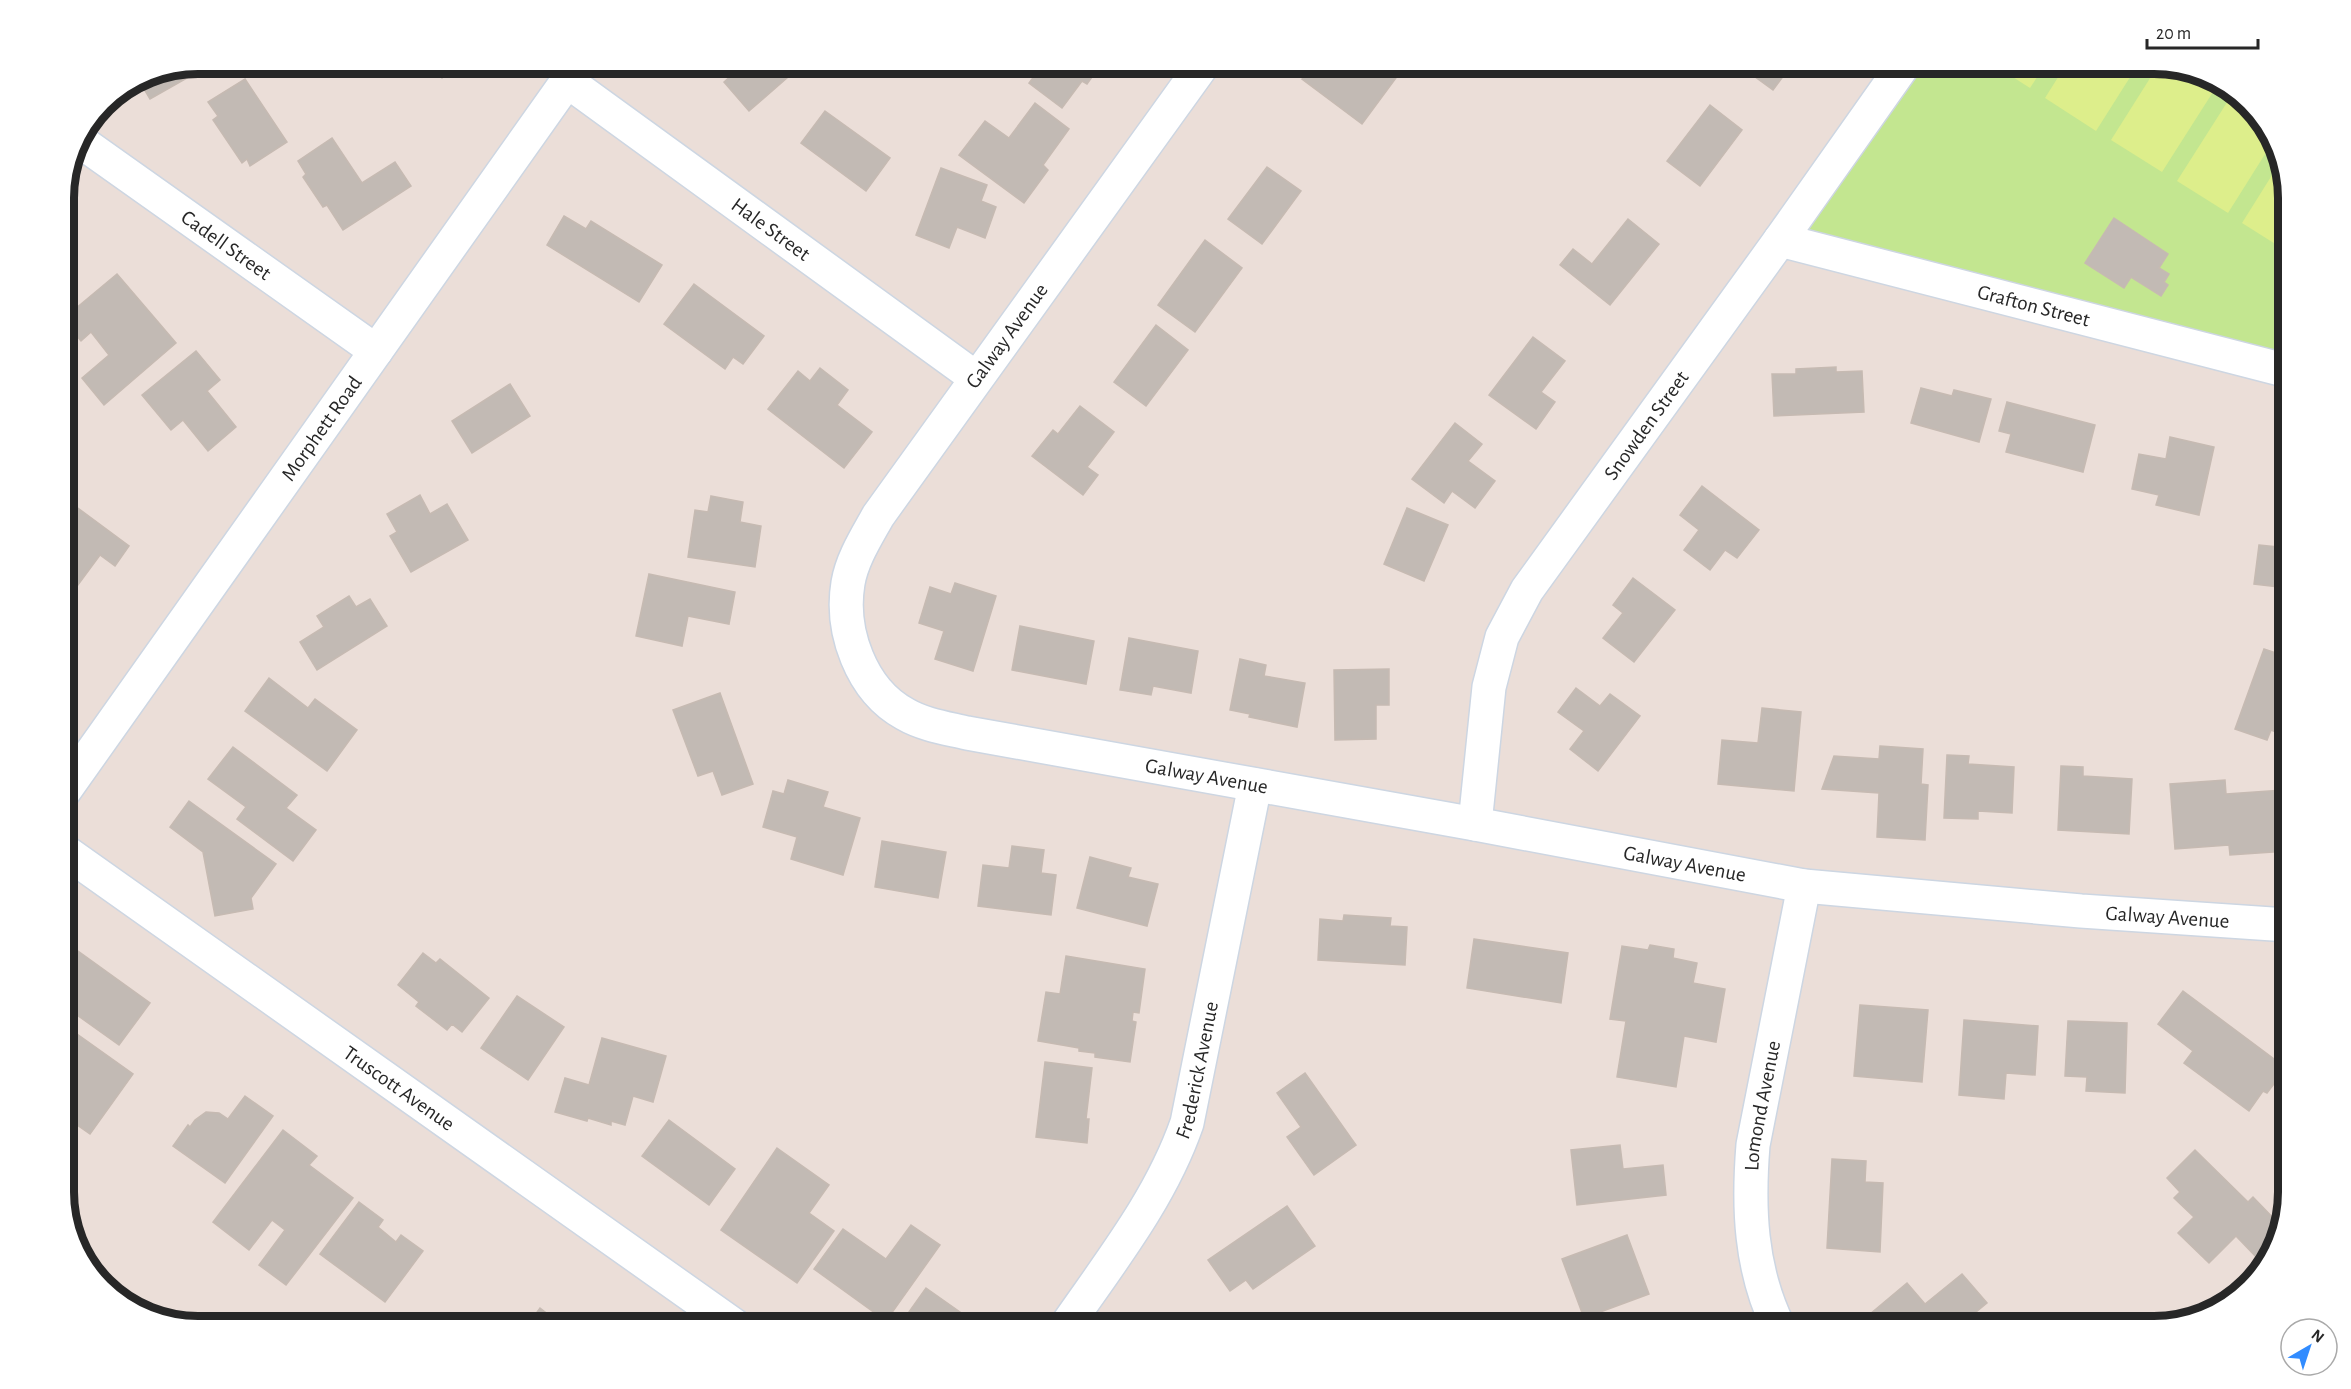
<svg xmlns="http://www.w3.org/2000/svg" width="2351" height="1389" viewBox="0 0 2351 1389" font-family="'Alegreya Sans',sans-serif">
<rect width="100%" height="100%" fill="#ebded8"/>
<polygon fill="#c3e690" points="1914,63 2153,63 2220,81 2265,123 2288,189 2288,360 1794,234"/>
<g fill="#ddee8b">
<polygon points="1991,63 2046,63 2030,88"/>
<polygon points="2067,63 2139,63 2096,131 2045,98"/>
<polygon points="2159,64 2220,81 2162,172 2111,140"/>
<polygon points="2233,93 2265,123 2272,143 2228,213 2177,181"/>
<polygon points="2279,164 2288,189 2288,252 2242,223"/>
</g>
<g fill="#c2bab4" stroke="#c6bab2" stroke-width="1.5">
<polygon points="422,63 454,63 442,78"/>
<polygon points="743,63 803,63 803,64 749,111 724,82 744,64"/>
<polygon points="1044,63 1102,63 1087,84 1082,81 1062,108 1029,83"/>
<polygon points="1314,63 1407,63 1362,124 1302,79"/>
<polygon points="1736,63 1793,63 1773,90"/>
<polygon points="180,67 187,78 150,99 138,79 146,73"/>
<polygon points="245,79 287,142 250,166 247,159 242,163 213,120 218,116 208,102"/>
<polygon points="1035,103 1069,129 1043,165 1048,170 1024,203 959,155 985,121 1009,138"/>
<polygon points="1710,105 1742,130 1700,186 1667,161"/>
<polygon points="825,111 890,158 866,191 801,143"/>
<polygon points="332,138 362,183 395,162 411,186 343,230 327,205 323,207 303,177 306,174 298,161"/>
<polygon points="1267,167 1301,191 1262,244 1228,219"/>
<polygon points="941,168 987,185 981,201 996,207 985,238 957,227 949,248 916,235"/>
<polygon points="564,216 586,229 591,221 662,265 639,302 547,245"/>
<polygon points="2114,218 2168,254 2159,268 2169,274 2164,282 2168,285 2161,296 2131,277 2124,288 2085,263"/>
<polygon points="1628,219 1659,244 1610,305 1560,265 1573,249 1592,264"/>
<polygon points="1205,240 1242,268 1195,332 1158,305"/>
<polygon points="117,274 176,343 104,405 82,378 109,355 91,332 81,341 63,319"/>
<polygon points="694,284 764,336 743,364 733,357 725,369 664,324"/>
<polygon points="1156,325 1188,350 1146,406 1114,382"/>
<polygon points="1533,337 1565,361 1541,392 1555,402 1536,429 1489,395"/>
<polygon points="196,351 220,380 207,391 236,427 208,451 183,420 171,430 142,395"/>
<polygon points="1836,367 1836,372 1862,371 1864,412 1774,416 1772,374 1796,374 1796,369"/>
<polygon points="820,368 848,390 837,405 872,432 844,468 768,409 798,371 810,381"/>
<polygon points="510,384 530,416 472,453 452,421"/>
<polygon points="1921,388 1952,396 1954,390 1991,399 1979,442 1911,423"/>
<polygon points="2007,402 2095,425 2083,472 2006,452 2011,434 1999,431"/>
<polygon points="1080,406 1114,432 1087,467 1098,475 1083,495 1032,456 1053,430 1058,434"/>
<polygon points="1455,423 1482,444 1468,461 1495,481 1475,508 1452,491 1444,503 1412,479"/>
<polygon points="2170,437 2214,447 2199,515 2156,505 2159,495 2132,489 2139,454 2166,459"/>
<polygon points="1702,486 1759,530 1737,558 1725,550 1710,570 1684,550 1699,530 1680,515"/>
<polygon points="420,495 430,514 447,504 468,540 411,572 390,536 397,532 387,514"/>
<polygon points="711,496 743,502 740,522 761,526 755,567 688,557 695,510 708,512"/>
<polygon points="71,503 129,546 115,566 100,555 72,593 63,587 63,537 69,530 63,525 63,513"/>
<polygon points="1407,508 1448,525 1424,581 1384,564"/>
<polygon points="2259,545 2288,548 2288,588 2254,584"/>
<polygon points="649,574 735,592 729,624 688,616 682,646 636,636"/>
<polygon points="1633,578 1675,610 1634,662 1603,638 1623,613 1613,605"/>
<polygon points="955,583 996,596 973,671 935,659 944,631 919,623 930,587 951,594"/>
<polygon points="349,596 356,607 370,599 387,626 317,670 300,642 324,627 317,616"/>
<polygon points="1020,626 1094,641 1086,684 1012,670"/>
<polygon points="1129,638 1198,651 1191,693 1153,686 1151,695 1120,690"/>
<polygon points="2264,649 2288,657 2288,679 2284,690 2288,691 2288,737 2271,730 2267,740 2235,729"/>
<polygon points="1240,659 1266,665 1264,676 1305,683 1297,727 1249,717 1250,714 1230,710"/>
<polygon points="1389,669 1389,705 1376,705 1376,739 1335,740 1334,670"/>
<polygon points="269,678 308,708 315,699 357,730 327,771 245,711"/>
<polygon points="1576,688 1600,706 1610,694 1640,716 1598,771 1570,749 1584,731 1558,712"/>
<polygon points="720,693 753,784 722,795 713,771 698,776 673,710"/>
<polygon points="1762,708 1801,712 1794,791 1718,784 1722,740 1758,743"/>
<polygon points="1880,746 1923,749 1921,784 1928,785 1925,840 1877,837 1879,793 1822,789 1834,756 1879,759"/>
<polygon points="233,747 297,795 286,808 316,830 293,861 237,819 246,807 208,779"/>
<polygon points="1947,755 1969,756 1968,764 2014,767 2012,813 1978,811 1978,819 1944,818"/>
<polygon points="2061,766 2083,767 2083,776 2132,779 2129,834 2058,830"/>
<polygon points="788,780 828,792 823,807 860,818 843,875 791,859 797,837 763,827 773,791 784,794"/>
<polygon points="2225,780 2226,794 2283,790 2288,851 2230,855 2229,845 2175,849 2170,784"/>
<polygon points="189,801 276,864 251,898 253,909 215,916 203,852 170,827"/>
<polygon points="882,841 946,852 938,898 875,887"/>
<polygon points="1012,846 1044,850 1041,873 1056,875 1051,915 978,906 983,865 1009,868"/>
<polygon points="1090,857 1131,868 1128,877 1158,884 1147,926 1077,908"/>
<polygon points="1344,915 1391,918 1390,926 1407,927 1405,965 1318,960 1320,919 1343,921"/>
<polygon points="1474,939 1568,953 1561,1003 1467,988"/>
<polygon points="1650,945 1674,949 1673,958 1697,963 1693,983 1725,989 1716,1042 1684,1036 1676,1087 1617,1077 1626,1021 1610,1019 1622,946 1648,950"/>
<polygon points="78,951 150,1003 119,1045 63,1005 63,972"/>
<polygon points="423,953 436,963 440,959 489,998 462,1032 452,1024 447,1030 416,1006 419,1002 398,985"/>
<polygon points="1066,956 1145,969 1139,1013 1133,1012 1132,1021 1136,1022 1130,1062 1095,1057 1095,1053 1079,1051 1079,1048 1038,1041 1046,992 1060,994"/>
<polygon points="2183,991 2286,1068 2267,1093 2263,1091 2249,1111 2184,1063 2193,1051 2158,1024"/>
<polygon points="517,996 564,1027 528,1080 481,1048"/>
<polygon points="1860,1005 1928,1010 1922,1082 1854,1076"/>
<polygon points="1964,1020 2038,1026 2035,1075 2006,1073 2004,1099 1959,1095"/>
<polygon points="2068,1021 2127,1023 2125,1093 2086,1091 2087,1077 2065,1076"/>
<polygon points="63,1024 133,1074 90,1134 63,1115"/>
<polygon points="602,1038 666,1056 653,1102 633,1096 625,1125 611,1121 611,1125 588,1118 587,1121 555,1112 565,1078 589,1085"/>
<polygon points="1045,1062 1092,1068 1086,1119 1089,1119 1087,1143 1036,1137"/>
<polygon points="1305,1073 1356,1145 1314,1175 1287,1137 1301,1127 1277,1093"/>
<polygon points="245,1096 273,1116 225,1183 173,1146 188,1125 190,1127 195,1120 206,1112 219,1113 228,1119"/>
<polygon points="669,1120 735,1169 709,1205 642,1156"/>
<polygon points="283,1130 317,1156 309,1165 353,1198 286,1285 259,1265 285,1230 272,1220 249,1250 213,1222"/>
<polygon points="1620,1145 1623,1169 1663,1165 1666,1195 1577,1205 1571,1150"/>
<polygon points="777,1148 829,1185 809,1213 834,1231 797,1283 721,1230"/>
<polygon points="2195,1150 2248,1202 2253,1197 2279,1224 2274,1243 2258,1259 2236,1236 2209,1263 2178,1233 2194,1217 2174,1198 2180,1192 2167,1178"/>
<polygon points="1832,1159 1866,1161 1865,1182 1883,1183 1880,1252 1827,1248"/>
<polygon points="359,1202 383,1220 378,1227 396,1242 401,1235 423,1251 385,1302 320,1254"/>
<polygon points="1287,1206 1315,1246 1253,1289 1246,1280 1230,1291 1208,1260"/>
<polygon points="911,1225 940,1245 886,1321 814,1269 843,1229 886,1259"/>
<polygon points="1627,1235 1649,1294 1584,1318 1562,1259"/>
<polygon points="1962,1274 1987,1303 1959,1326 1880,1326 1870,1314 1907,1283 1925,1304"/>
<polygon points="926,1288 967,1317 962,1326 899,1326"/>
<polygon points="540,1308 563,1326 527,1326"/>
<polygon points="410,1313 429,1326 401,1326"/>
</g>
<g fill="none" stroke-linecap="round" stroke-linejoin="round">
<defs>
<g id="minor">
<path id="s1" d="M1204 63 878 516C867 536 852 559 848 583 840 631 861 690 905 714 924 725 946 728 967 733L1475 824 1804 886 2081 911 2288 925"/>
<path id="s2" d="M567 81 976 378"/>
<path id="s3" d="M77 139 376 351"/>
<path id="s4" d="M1780 240 2288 371"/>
<path id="s5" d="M1475 824 1489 687 1502 637 1527 590 1780 240 1905 63"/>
<path id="s6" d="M63 850 735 1326"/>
<path id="s7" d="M1066 1326C1111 1261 1161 1198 1187 1123L1255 785"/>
<path id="s8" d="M1778 1326C1750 1268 1748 1207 1753 1145L1804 886"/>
</g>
<g id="secondary">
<path id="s9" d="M63 793 580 63"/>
</g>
</defs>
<use href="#minor" stroke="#cdd6e2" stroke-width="36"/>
<use href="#secondary" stroke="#cdd6e2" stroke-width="36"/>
<use href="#minor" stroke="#fff" stroke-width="33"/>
<use href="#secondary" stroke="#fff" stroke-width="33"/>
</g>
<g text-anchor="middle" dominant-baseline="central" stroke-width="4.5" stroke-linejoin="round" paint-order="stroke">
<g font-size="21" fill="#272727" stroke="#fff">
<text stroke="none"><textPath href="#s2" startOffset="252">Hale Street</textPath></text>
<text stroke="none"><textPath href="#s3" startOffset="183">Cadell Street</textPath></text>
<text stroke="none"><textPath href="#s4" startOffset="262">Grafton Street</textPath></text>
<text transform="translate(1007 336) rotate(-54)">Galway Avenue</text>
<text stroke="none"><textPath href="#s5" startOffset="446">Snowden Street</textPath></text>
<text stroke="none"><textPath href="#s9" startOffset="447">Morphett Road</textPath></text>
<text stroke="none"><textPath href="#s1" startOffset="1092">Galway Avenue</textPath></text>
<text stroke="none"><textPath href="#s1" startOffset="1578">Galway Avenue</textPath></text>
<text stroke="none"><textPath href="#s1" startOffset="2064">Galway Avenue</textPath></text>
<text stroke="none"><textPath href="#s7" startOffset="291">Frederick Avenue</textPath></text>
<text stroke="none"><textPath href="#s6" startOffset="412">Truscott Avenue</textPath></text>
<text stroke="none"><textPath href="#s8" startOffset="225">Lomond Avenue</textPath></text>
</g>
</g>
<path d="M0 0H2351V1389H0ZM198 74H2154A124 124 0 0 1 2278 198V1192A124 124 0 0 1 2154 1316H198A124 124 0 0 1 74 1192V198A124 124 0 0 1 198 74Z" fill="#fff" fill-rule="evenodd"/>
<path fill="none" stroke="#272727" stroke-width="8" d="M198 74H2154A124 124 0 0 1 2278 198V1192A124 124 0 0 1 2154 1316H198A124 124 0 0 1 74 1192V198A124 124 0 0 1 198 74Z"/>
<g transform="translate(2309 1347) rotate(39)"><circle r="28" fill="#ffffff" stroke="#a9a9a9" stroke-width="1.5"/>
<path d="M0-4.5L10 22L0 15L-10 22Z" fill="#318cff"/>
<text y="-9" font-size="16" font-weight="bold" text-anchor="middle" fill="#272727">N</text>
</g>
<path d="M2147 39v9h111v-9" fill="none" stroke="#272727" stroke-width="3"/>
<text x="2156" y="39" font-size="18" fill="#272727" stroke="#ffffff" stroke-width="4.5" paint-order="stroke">20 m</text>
</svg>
